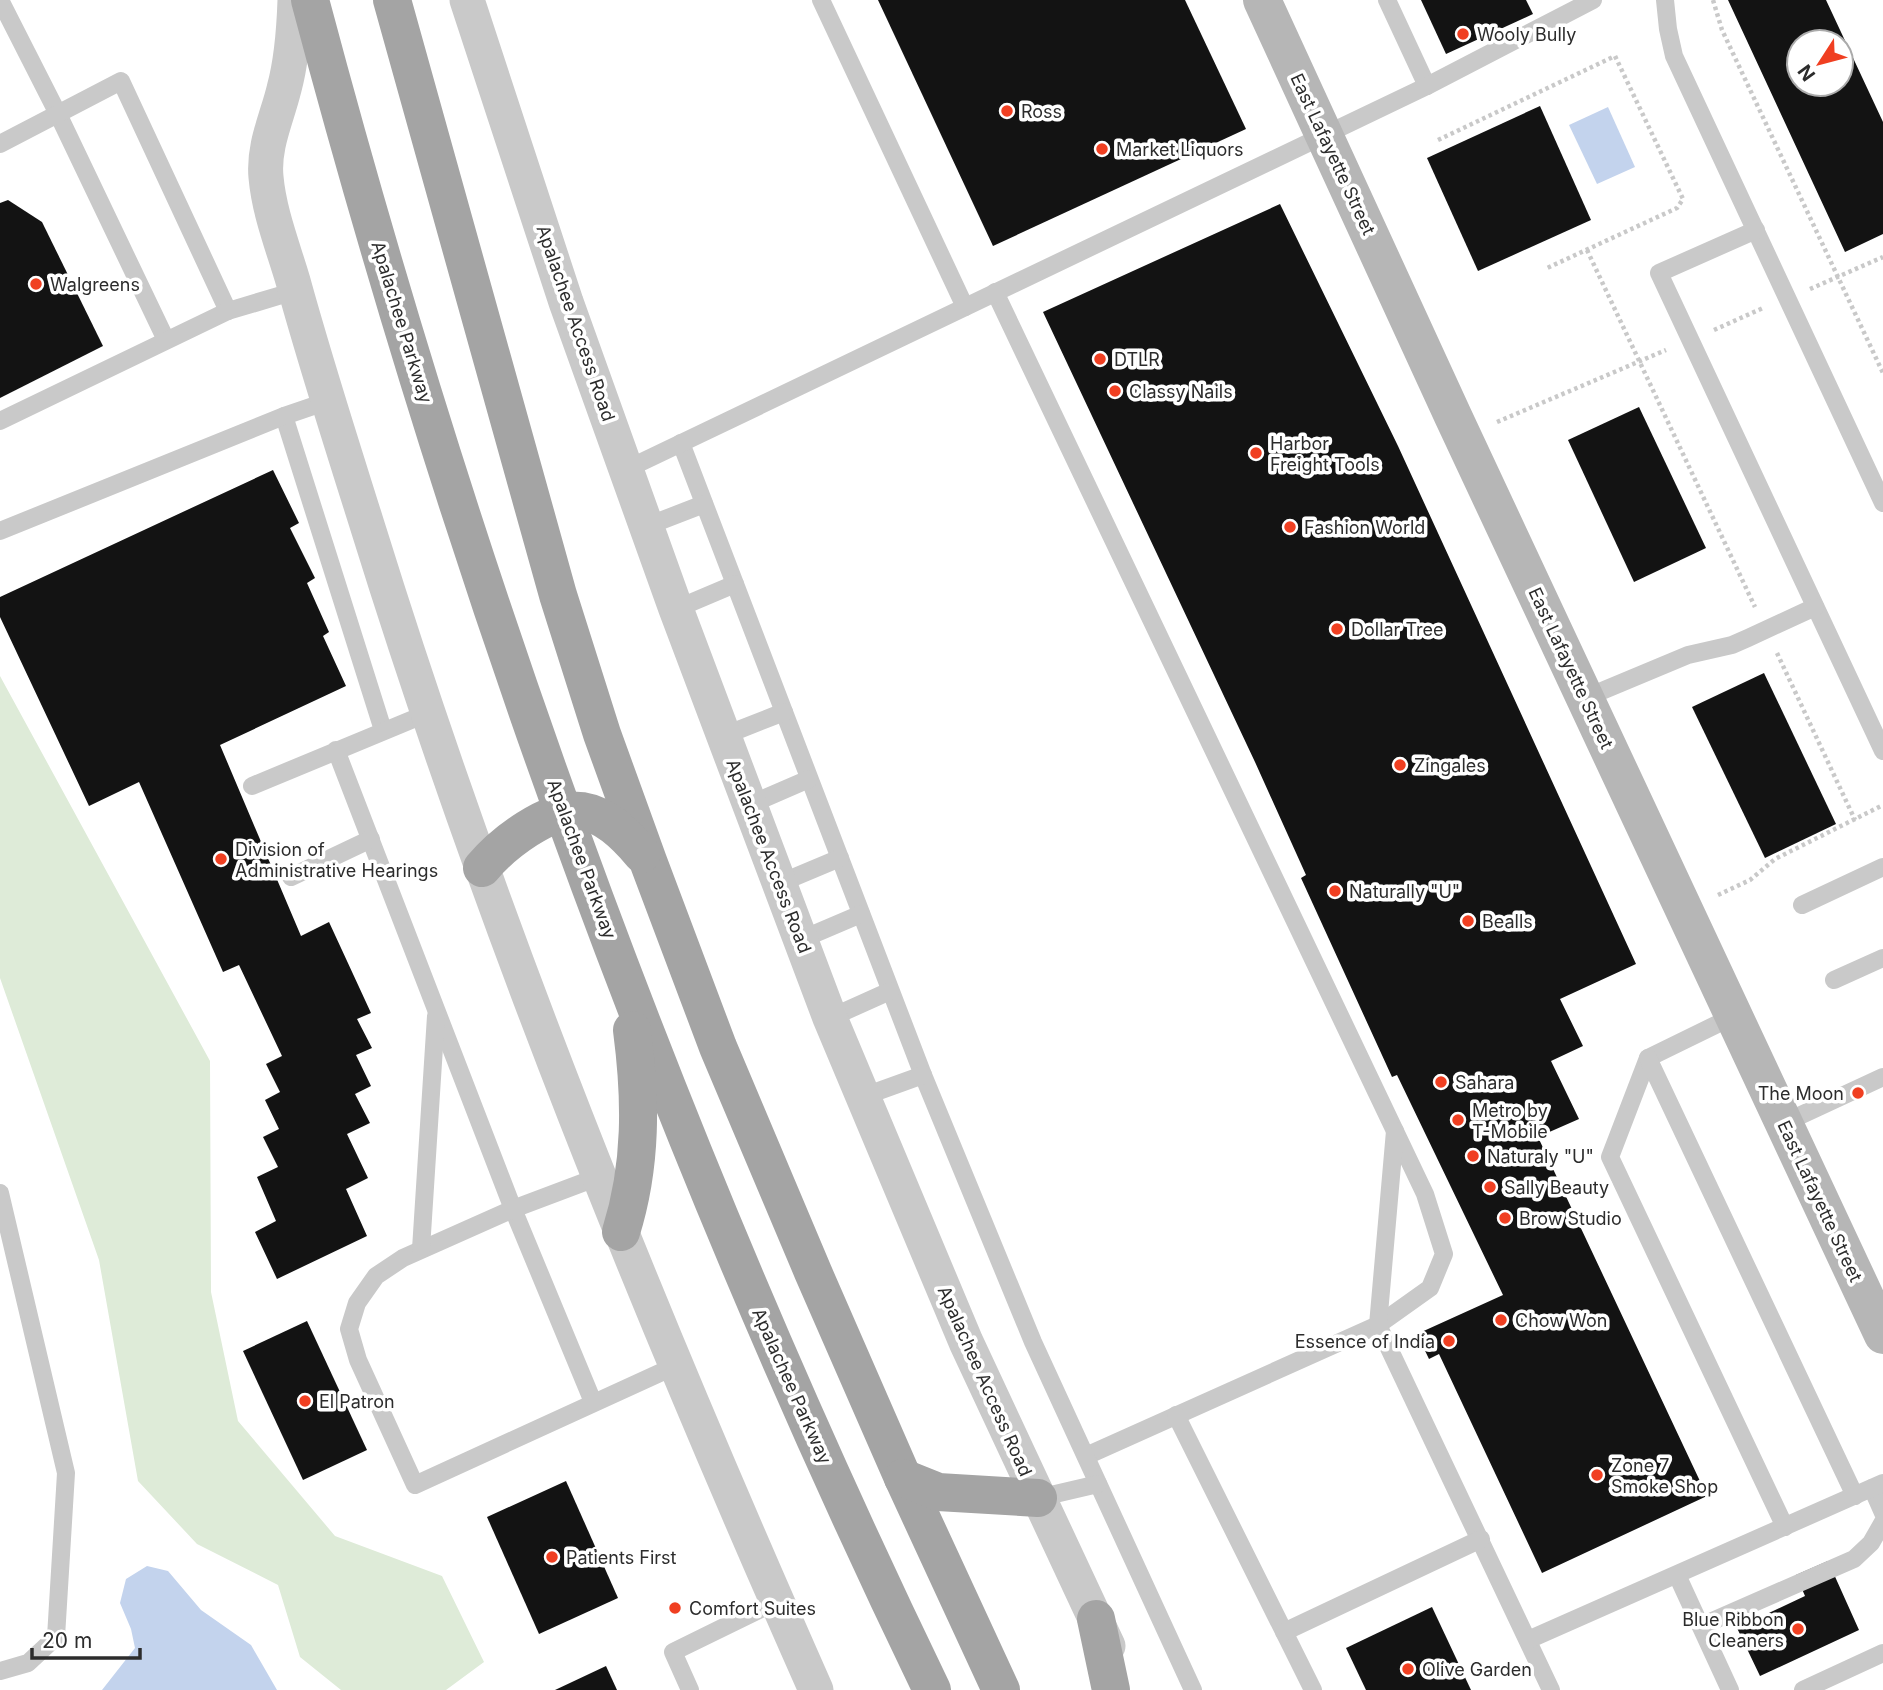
<svg xmlns="http://www.w3.org/2000/svg" width="1883" height="1690" viewBox="0 0 1883 1690" font-family="Inter,sans-serif">
<rect width="100%" height="100%" fill="#fff"/>
<polygon fill="#deebd8" points="0,676 210,1061 211,1292 238,1421 335,1536 442,1576 484,1662 446,1690 341,1690 300,1657 278,1585 197,1544 138,1481 99,1260 0,978"/>
<g fill="#c3d3ed">
<polygon points="1608,107 1635,167 1597,184 1569,125"/>
<polygon points="147,1566 168,1571 201,1610 251,1645 277,1690 102,1690 135,1648 131,1629 120,1603 126,1579"/>
</g>
<g fill="#131313" fill-rule="evenodd">
<polygon points="878,0 1185,0 1246,129 993,246"/>
<polygon points="1421,0 1526,0 1533,14 1446,54"/>
<path d="M1728 0H1826L1883 122V234L1845 252ZM1799 42H1841V84H1799Z"/>
<polygon points="1540,106 1591,220 1478,271 1427,158"/>
<polygon points="8,200 42,222 103,346 0,398 0,203"/>
<polygon points="1280,204 1398,446 1636,964 1560,999 1583,1046 1551,1061 1579,1119 1538,1137 1707,1496 1542,1573 1439,1354 1429,1359 1417,1334 1503,1295 1397,1075 1392,1077 1301,878 1306,875 1255,762 1043,312"/>
<polygon points="1639,407 1706,548 1634,582 1568,440"/>
<polygon points="273,470 299,523 290,528 315,578 307,583 329,632 323,636 346,686 220,745 301,936 329,922 371,1013 357,1019 372,1048 356,1055 371,1086 355,1094 370,1123 347,1134 368,1178 346,1189 367,1236 277,1279 255,1232 276,1221 257,1177 278,1167 263,1137 279,1129 265,1100 280,1092 266,1064 282,1056 239,965 223,972 139,782 89,806 0,617 0,597"/>
<polygon points="1764,673 1836,824 1765,858 1692,707"/>
<polygon points="307,1321 367,1450 303,1480 243,1351"/>
<polygon points="566,1481 618,1598 539,1634 487,1517"/>
<polygon points="1828,1561 1859,1630 1760,1676 1737,1628 1805,1596 1796,1575"/>
<polygon points="1432,1607 1471,1690 1366,1690 1346,1648"/>
<polygon points="606,1666 617,1690 555,1690"/>
</g>
<g fill="none" stroke-linecap="round" stroke-linejoin="round">
<g stroke="#c9c9c9" stroke-width="4.5" stroke-dasharray="3.5 3.5" stroke-linecap="butt">
<polyline points="1713,0 1722,30 1883,373"/>
<polyline points="1438,140 1615,56 1683,199 1677,208 1545,269"/>
<polyline points="1587,250 1755,607"/>
<polyline points="1810,289 1883,257"/>
<polyline points="1714,330 1763,308"/>
<polyline points="1497,422 1666,350"/>
<polyline points="1777,653 1855,820"/>
<polyline points="1718,895 1750,880 1775,859 1883,805"/>
</g>
<g stroke="#c9c9c9" stroke-width="18">
<polyline points="0,0 58,114 166,340"/>
<polyline points="821,0 965,307"/>
<polyline points="1387,0 1427,86"/>
<polyline points="1665,0 1668,29 1674,56 1883,503"/>
<polyline points="0,144 121,81 228,311"/>
<polyline points="1756,230 1659,273 1883,751"/>
<polyline points="995,292 1425,1194 1444,1254 1430,1288 1378,1325 1086,1456"/>
<polyline points="284,416 383,730"/>
<polyline points="0,421 228,311 295,291"/>
<polyline points="681,443 923,1075 1033,1342 1193,1690"/>
<polyline points="627,469 1427,86 1593,0"/>
<polyline points="647,526 704,504"/>
<polyline points="0,531 284,416 328,401"/>
<polyline points="676,609 735,584"/>
<polyline points="1585,698 1688,655 1732,645 1748,638 1815,607"/>
<polyline points="723,736 784,712"/>
<polyline points="336,750 513,1209 593,1402"/>
<polyline points="252,786 428,713"/>
<polyline points="749,805 809,779"/>
<polyline points="291,877 371,839"/>
<polyline points="778,884 840,858"/>
<polyline points="1802,905 1883,867"/>
<polyline points="800,940 861,914"/>
<polyline points="1834,980 1883,958"/>
<polyline points="1734,1016 1648,1058 1610,1157 1785,1527"/>
<polyline points="830,1018 890,991"/>
<polyline points="1648,1058 1855,1496"/>
<polyline points="862,1097 923,1075"/>
<polyline points="1784,1123 1883,1077"/>
<polyline points="1395,1131 1378,1325 1551,1690"/>
<polyline points="598,1177 513,1209 403,1258 376,1276 357,1303 349,1329 358,1360 415,1485 675,1366"/>
<polyline points="0,1193 66,1473 56,1637 28,1663 0,1671"/>
<polyline points="421,1249 436,1016"/>
<polyline points="1176,1415 1313,1690"/>
<polyline points="1872,1488 1883,1513"/>
<polyline points="1038,1498 1098,1484"/>
<polyline points="1677,1575 1730,1690"/>
<polyline points="1701,1626 1854,1559 1871,1543 1883,1522"/>
<polyline points="1284,1632 1481,1539"/>
<polyline points="1528,1640 1883,1483"/>
<polyline points="690,1690 673,1652 777,1601"/>
<polyline points="1803,1690 1883,1653"/>
</g>
<g stroke="#c9c9c9" stroke-width="35">
<path d="M295 0C294 30 292 60 284 89 277 118 263 146 266 177 269 212 283 247 293 281 316 365 343 448 369 531 492 927 648 1311 816 1690"/>
<polyline points="467,0 566,302 676,609 830,1018 966,1342 1108,1646"/>
</g>
<polyline stroke="#b6b6b6" stroke-width="38" points="1262,0 1453,416 1883,1335"/>
<g stroke="#a4a4a4" stroke-width="38">
<path d="M310 0C464 580 670 1149 932 1690"/>
<polyline points="392,0 558,595 602,734 648,861 718,1047 813,1272 903,1478 1001,1690"/>
<path d="M482 868C502 844 549 807 582 811 607 815 627 836 642 854"/>
<path d="M621 1232C642 1165 641 1099 632 1030"/>
<polyline points="903,1478 938,1492 1038,1498"/>
<polyline points="1096,1619 1111,1690"/>
</g>
</g>
<g fill="#f03f21" stroke="#fff" stroke-width="2.5">
<circle cx="1463" cy="34" r="7"/>
<circle cx="1007" cy="111" r="7"/>
<circle cx="1102" cy="149" r="7"/>
<circle cx="36" cy="284" r="7"/>
<circle cx="1100" cy="359" r="7"/>
<circle cx="1115" cy="391" r="7"/>
<circle cx="1256" cy="453" r="7"/>
<circle cx="1290" cy="527" r="7"/>
<circle cx="1337" cy="629" r="7"/>
<circle cx="1400" cy="765" r="7"/>
<circle cx="221" cy="859" r="7"/>
<circle cx="1335" cy="891" r="7"/>
<circle cx="1468" cy="921" r="7"/>
<circle cx="1441" cy="1082" r="7"/>
<circle cx="1858" cy="1093" r="7"/>
<circle cx="1458" cy="1120" r="7"/>
<circle cx="1473" cy="1156" r="7"/>
<circle cx="1490" cy="1187" r="7"/>
<circle cx="1505" cy="1218" r="7"/>
<circle cx="1501" cy="1320" r="7"/>
<circle cx="1449" cy="1341" r="7"/>
<circle cx="305" cy="1401" r="7"/>
<circle cx="1597" cy="1475" r="7"/>
<circle cx="552" cy="1557" r="7"/>
<circle cx="675" cy="1608" r="7"/>
<circle cx="1798" cy="1629" r="7"/>
<circle cx="1408" cy="1669" r="7"/>
</g>
<g text-anchor="middle" dominant-baseline="central" stroke-width="7" stroke-linejoin="round" paint-order="stroke">
<g font-size="18" fill="#2c2c2c" stroke="#fff" text-anchor="start">
<text x="1477" y="34">Wooly Bully</text>
<text x="1021" y="111">Ross</text>
<text x="1116" y="149">Market Liquors</text>
<text x="50" y="284">Walgreens</text>
<text x="1114" y="359">DTLR</text>
<text x="1129" y="391">Classy Nails</text>
<text x="1270" y="443">Harbor<tspan x="1270" dy="21">Freight Tools</tspan></text>
<text x="1304" y="527">Fashion World</text>
<text x="1351" y="629">Dollar Tree</text>
<text x="1414" y="765">Zingales</text>
<text x="235" y="849">Division of<tspan x="235" dy="21">Administrative Hearings</tspan></text>
<text x="1349" y="891">Naturally "U"</text>
<text x="1482" y="921">Bealls</text>
<text x="1455" y="1082">Sahara</text>
<text x="1844" y="1093" text-anchor="end">The Moon</text>
<text x="1472" y="1110">Metro by<tspan x="1472" dy="21">T-Mobile</tspan></text>
<text x="1487" y="1156">Naturaly "U"</text>
<text x="1504" y="1187">Sally Beauty</text>
<text x="1519" y="1218">Brow Studio</text>
<text x="1515" y="1320">Chow Won</text>
<text x="1435" y="1341" text-anchor="end">Essence of India</text>
<text x="319" y="1401">El Patron</text>
<text x="1611" y="1465">Zone 7<tspan x="1611" dy="21">Smoke Shop</tspan></text>
<text x="566" y="1557">Patients First</text>
<text x="689" y="1608">Comfort Suites</text>
<text x="1784" y="1619" text-anchor="end">Blue Ribbon<tspan x="1784" dy="21">Cleaners</tspan></text>
<text x="1422" y="1669">Olive Garden</text>
</g>
<g font-size="18" fill="#2c2c2c" stroke="#fff">
<text transform="translate(1333 154) rotate(65)">East Lafayette Street</text>
<text transform="translate(402 322) rotate(73)">Apalachee Parkway</text>
<text transform="translate(576 323) rotate(71)">Apalachee Access Road</text>
<text transform="translate(1571 668) rotate(65)">East Lafayette Street</text>
<text transform="translate(769 856) rotate(69)">Apalachee Access Road</text>
<text transform="translate(582 859) rotate(70)">Apalachee Parkway</text>
<text transform="translate(1820 1201) rotate(65)">East Lafayette Street</text>
<text transform="translate(985 1381) rotate(66)">Apalachee Access Road</text>
<text transform="translate(792 1386) rotate(66)">Apalachee Parkway</text>
</g>
</g>
<g transform="translate(1820 63) rotate(234)"><circle r="33" fill="#ffffff" stroke="#ababab" stroke-width="2"/>
<path d="M0-5L12 26L0 18L-12 26Z" fill="#f03f21"/>
<text y="-10" font-size="19" font-weight="bold" text-anchor="middle" fill="#2c2c2c">N</text>
</g>
<path d="M32 1648v10h108v-10" fill="none" stroke="#2c2c2c" stroke-width="3.5"/>
<text x="42" y="1648" font-size="21" fill="#2c2c2c" stroke="#ffffff" stroke-width="5" paint-order="stroke">20 m</text>
</svg>
